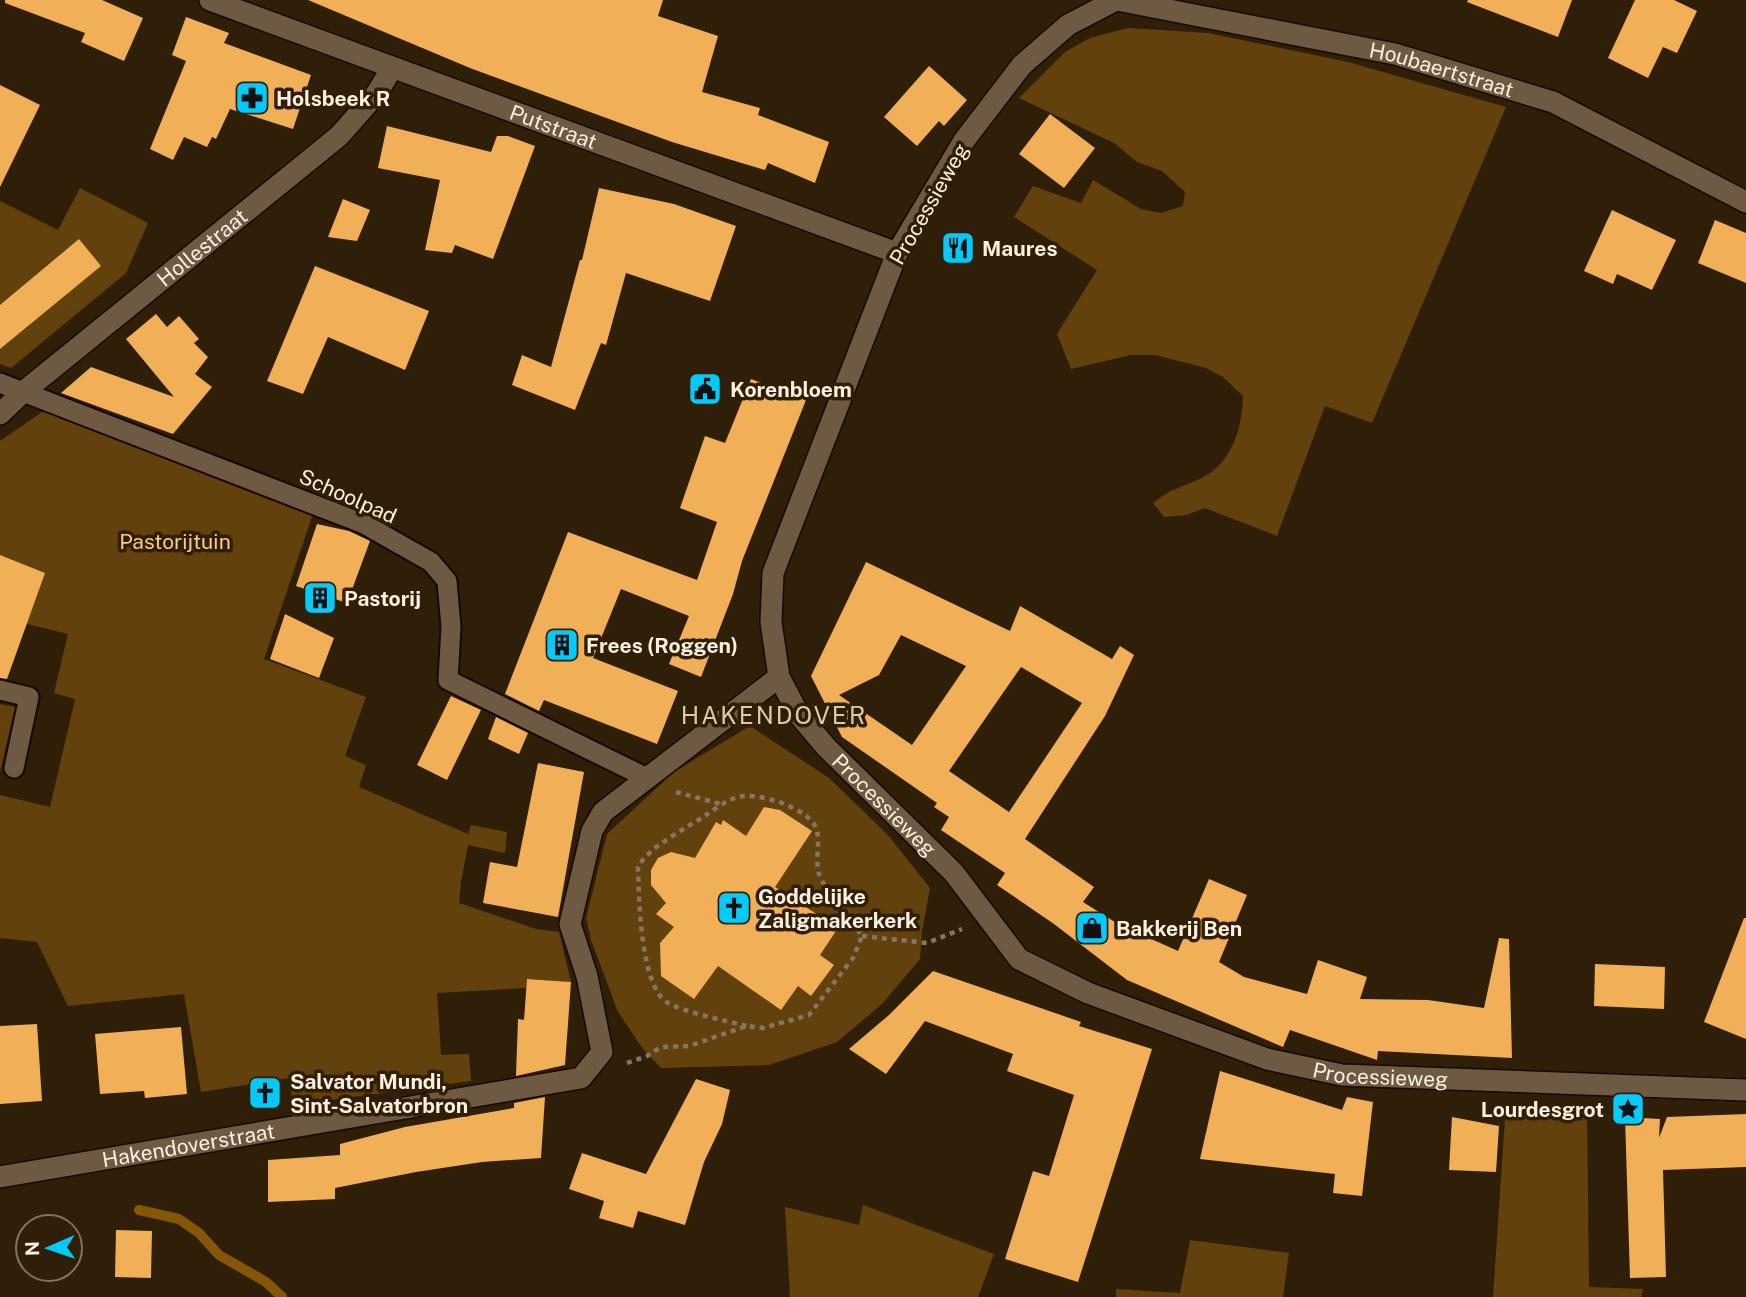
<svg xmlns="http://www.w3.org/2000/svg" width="1746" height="1297" viewBox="0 0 1746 1297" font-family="'Public Sans',sans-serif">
<rect width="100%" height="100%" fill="#301f08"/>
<g fill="#63410c">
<path d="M1128 28 1208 33 1348 62 1506 107 1372 423 1325 406 1277 536 1205 508 1186 515 1164 517 1153 503C1160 498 1167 492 1176 489 1189 483 1203 479 1214 470 1236 451 1242 423 1243 396L1223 377 1206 368 1155 355H1131L1071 369 1057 334 1097 270 1014 217 1033 186 1081 203 1093 180 1141 209 1161 213 1183 206 1185 192 1162 171 1137 162 1114 143 1019 98 1065 52 1090 38Z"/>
<polygon points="80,188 148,223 126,273 11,368 0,364 0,201 58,230"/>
<polygon points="45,410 314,511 264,659 366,697 345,756 366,765 359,787 468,834 471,825 507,832 505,853 468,845 461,882 459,903 536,929 559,932 571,982 528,979 526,988 437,993 441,1055 469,1054 471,1081 293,1105 289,1078 201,1092 184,994 68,1006 37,942 0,938 0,795 50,807 75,699 54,693 68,634 23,623 0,556 0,441"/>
<polygon points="0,704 15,707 0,772"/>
<polygon points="750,726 829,778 887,834 930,888 922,932 920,959 882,1004 837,1042 769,1065 661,1068 643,1049 618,1012 591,940 586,918 607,834 674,772"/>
<polygon points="1506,1103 1587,1106 1589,1287 1643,1289 1641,1297 1493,1297"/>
<polygon points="863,1205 994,1254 978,1297 790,1297 785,1207 859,1225"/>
<polygon points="1190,1240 1289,1253 1283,1297 1116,1297 1116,1289 1180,1293"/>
</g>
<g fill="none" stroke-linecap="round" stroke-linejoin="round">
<polyline stroke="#855608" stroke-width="10" points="139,1210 179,1219 199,1233 219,1255 266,1282 282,1297"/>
</g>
<g fill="#f1af58" fill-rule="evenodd">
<polygon points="5,0 102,0 143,18 124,61 81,42 85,33 5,3"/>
<polygon points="308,0 663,0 658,16 718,36 702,92 760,108 758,115 829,142 815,183 768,163 765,170 672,142 470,68"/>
<polygon points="1468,0 1572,0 1558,37 1467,2"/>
<polygon points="1635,0 1674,0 1697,11 1677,53 1663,47 1648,78 1608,58"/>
<polygon points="186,17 229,33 224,43 311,75 293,129 230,109 216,139 212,137 207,147 184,137 173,160 150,149 186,61 172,55"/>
<polygon points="929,66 967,100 944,126 939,121 917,146 884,117"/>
<polygon points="0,85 40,105 0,187"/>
<polygon points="1050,114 1095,148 1064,188 1019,154"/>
<polygon points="387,126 491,152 497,136 508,136 535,146 493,259 455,245 452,253 425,250 440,180 378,168"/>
<polygon points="599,188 674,204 736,226 710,301 626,273 606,345 601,343 575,410 512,385 522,355 551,367 580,260 582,260"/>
<polygon points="343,199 370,210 357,241 328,237"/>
<polygon points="1612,210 1676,240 1652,290 1617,274 1613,284 1584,271"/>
<polygon points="1715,220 1746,233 1746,283 1698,263"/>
<polygon points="79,239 101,266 0,349 0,305"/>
<polygon points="315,266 429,311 405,370 328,337 303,394 267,381"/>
<polygon points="156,314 167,327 179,316 199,339 194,343 208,357 195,374 212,387 173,434 61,393 91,367 174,397 126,339"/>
<polygon points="751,379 806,400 742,561 733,594 701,677 669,664 689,616 621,589 593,658 678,691 657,744 544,700 539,711 505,694 568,532 697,580 717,522 680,508 705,436 725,443"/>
<polygon points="317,524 349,531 370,541 347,603 296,586"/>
<polygon points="0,555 45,573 7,679 0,678"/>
<path d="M866 562 1010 631 1020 606 1112 659 1120 646 1134 655 1105 716 1025 839 1094 887 1083 902 1118 924 1178 951 1209 879 1247 895 1219 962 1244 977 1307 994 1318 960 1367 977 1360 999 1428 1000 1484 1008 1499 938 1509 939 1512 1058 1378 1051 1377 1060 1290 1030 1283 1047 1127 980 1054 924 997 885 1005 873 941 830 949 817 934 807 937 803 842 737 811 676ZM901 635 966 666 912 745 839 695 879 675ZM1021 667 1082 703 1009 812 949 771Z"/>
<polygon points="285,614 334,638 319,678 270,659"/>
<polygon points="451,696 481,710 447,780 417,765"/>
<polygon points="496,717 528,733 519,754 488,739"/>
<polygon points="538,763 584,772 558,917 483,903 490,862 517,867"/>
<polygon points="764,807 780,810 812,831 775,887 838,928 820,955 834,965 811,996 798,986 781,1010 718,966 694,999 661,976 660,943 674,927 656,914 666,903 651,885 651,870 658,858 671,852 695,858 716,822 721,825 723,820 746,836"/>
<polygon points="1744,918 1746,918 1746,1039 1704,1022"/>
<polygon points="1595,964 1665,967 1664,1009 1594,1006"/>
<polygon points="933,971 1081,1022 1079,1026 1152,1049 1078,1282 1005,1259 1033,1171 1049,1176 1074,1095 1007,1071 1013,1054 925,1021 886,1074 849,1049 889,1015"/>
<polygon points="527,979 571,982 565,1065 516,1076 518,1019 524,1020"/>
<polygon points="37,1024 42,1101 0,1104 0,1026"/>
<polygon points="181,1027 187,1094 145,1098 144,1091 100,1094 95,1034"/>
<polygon points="1220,1071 1342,1110 1347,1097 1373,1102 1362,1196 1333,1193 1335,1174 1200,1159"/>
<polygon points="696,1079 730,1090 722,1124 704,1162 685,1225 638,1211 633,1228 599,1218 604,1201 569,1189 582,1153 646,1174"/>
<polygon points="545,1097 541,1158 482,1162 416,1172 335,1188 335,1199 268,1202 268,1160 340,1155 340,1144 405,1127 514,1108 514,1103"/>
<polygon points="1746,1114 1746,1167 1663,1170 1666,1277 1630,1278 1625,1117 1660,1119 1659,1138 1667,1117"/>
<polygon points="1452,1117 1499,1126 1496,1172 1449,1170"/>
<polygon points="116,1230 152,1231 151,1278 115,1277"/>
</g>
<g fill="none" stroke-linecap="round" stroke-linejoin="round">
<defs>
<g id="service">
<polyline points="0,383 364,524 431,562 447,581 451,627 448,680 647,778"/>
<polyline points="0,690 29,697 14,768"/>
</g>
<g id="minor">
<path id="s1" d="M210 0 897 253"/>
<path id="s2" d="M1116 0 1068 25 1022 65 963 142 897 253 773 573 771 622 779 677 799 715 826 747 954 873 1019 959 1088 993 1267 1059 1342 1075 1746 1090"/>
<path id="s3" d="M1117 0 1395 54 1553 102 1746 202"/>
<path id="s4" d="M0 414 22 393 339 136 377 93 392 68"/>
<path id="s5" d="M0 1177 581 1078 602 1052 587 976 570 924 592 831 603 812 779 677"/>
</g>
</defs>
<use href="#service" stroke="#180800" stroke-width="23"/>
<use href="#minor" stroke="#180800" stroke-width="24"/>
<g stroke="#857663" stroke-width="4.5" stroke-dasharray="5 5" stroke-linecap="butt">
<polyline points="676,792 721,804"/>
<polyline points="862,936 927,943 962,929"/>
<path d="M627 1063 647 1056 661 1047 689 1046 747 1026 763 1028 809 1015 853 958 862 936C851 921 825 891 819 874 815 861 820 845 817 831 813 810 763 794 744 796 730 797 717 808 706 815 687 828 648 847 638 867 639 898 640 987 668 1003 684 1012 726 1021 747 1026"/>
</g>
<use href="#service" stroke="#6e5a42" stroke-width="19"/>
<use href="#minor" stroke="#6e5a42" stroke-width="21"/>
</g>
<defs>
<symbol id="pharmacy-square" viewBox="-11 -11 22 22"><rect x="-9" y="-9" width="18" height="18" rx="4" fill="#02cbf9" stroke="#301f08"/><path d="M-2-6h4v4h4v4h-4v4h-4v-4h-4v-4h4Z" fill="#111"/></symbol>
<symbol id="restaurant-square" viewBox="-11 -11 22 22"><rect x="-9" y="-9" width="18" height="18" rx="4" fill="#02cbf9" stroke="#301f08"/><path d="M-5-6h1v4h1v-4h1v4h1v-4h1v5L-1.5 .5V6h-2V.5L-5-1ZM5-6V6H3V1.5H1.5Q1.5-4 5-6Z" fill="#111"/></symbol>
<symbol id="civic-square" viewBox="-11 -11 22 22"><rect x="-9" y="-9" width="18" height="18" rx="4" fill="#02cbf9" stroke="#301f08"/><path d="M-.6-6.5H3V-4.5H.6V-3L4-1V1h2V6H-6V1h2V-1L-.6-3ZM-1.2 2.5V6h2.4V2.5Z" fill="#111"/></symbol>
<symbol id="building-square" viewBox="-11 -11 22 22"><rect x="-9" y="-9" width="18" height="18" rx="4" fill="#02cbf9" stroke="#301f08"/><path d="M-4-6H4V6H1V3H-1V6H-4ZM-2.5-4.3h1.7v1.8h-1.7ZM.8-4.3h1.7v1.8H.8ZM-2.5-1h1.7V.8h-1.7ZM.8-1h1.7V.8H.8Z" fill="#111"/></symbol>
<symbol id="church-square" viewBox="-11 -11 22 22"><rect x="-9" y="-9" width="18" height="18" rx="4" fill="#02cbf9" stroke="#301f08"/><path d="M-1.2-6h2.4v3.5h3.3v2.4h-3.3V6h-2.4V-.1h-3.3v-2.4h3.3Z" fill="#111"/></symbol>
<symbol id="shop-square" viewBox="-11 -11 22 22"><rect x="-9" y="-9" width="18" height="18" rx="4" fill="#02cbf9" stroke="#301f08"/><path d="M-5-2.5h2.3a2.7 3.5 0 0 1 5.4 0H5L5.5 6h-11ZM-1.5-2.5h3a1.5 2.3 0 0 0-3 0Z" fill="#111"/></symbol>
<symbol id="sight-square" viewBox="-11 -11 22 22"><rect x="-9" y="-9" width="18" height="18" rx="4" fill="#02cbf9" stroke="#301f08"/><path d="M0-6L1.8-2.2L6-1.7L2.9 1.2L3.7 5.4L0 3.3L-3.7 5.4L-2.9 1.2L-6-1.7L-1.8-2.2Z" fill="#111"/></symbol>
</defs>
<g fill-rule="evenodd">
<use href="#pharmacy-square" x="233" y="79" width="38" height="38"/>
<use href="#restaurant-square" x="939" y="229" width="38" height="38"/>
<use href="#civic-square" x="686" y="370" width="38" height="38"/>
<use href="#building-square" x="301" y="579" width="38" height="38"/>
<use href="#building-square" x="543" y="626" width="38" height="38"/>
<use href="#church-square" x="715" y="889" width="38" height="38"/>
<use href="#shop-square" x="1073" y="909" width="38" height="38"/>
<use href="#church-square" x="246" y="1074" width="38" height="38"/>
<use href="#sight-square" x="1609" y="1090" width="38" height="38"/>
</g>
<g text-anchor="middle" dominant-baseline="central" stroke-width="7" stroke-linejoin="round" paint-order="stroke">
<g font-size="21" fill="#fbefe1" stroke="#301f08">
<text stroke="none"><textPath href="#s3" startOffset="332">Houbaertstraat</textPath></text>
<text stroke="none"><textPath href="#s1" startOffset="366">Putstraat</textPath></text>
<text transform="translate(929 204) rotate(-60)">Processieweg</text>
<text stroke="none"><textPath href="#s4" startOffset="262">Hollestraat</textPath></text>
<text transform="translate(348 496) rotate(24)">Schoolpad</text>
<text stroke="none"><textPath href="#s2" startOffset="956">Processieweg</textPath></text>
<text stroke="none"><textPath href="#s2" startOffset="1544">Processieweg</textPath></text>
<text stroke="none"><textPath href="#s5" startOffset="191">Hakendoverstraat</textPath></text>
</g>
<g font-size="21" font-weight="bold" fill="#fbefe1" stroke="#301f08" text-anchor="start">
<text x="276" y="98">Holsbeek R</text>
<text x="982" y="248">Maures</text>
<text x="730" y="389">Korenbloem</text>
<text x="344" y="598">Pastorij</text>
<text x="586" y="645">Frees (Roggen)</text>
<text x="758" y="896">Goddelijke<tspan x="758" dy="24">Zaligmakerkerk</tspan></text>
<text x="1116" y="928">Bakkerij Ben</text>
<text x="290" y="1081">Salvator Mundi,<tspan x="290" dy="24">Sint-Salvatorbron</tspan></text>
<text x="1604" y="1109" text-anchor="end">Lourdesgrot</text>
</g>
<g font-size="21" fill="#fac98c" stroke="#301f08">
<text x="175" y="541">Pastorijtuin</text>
</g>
<g font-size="24" letter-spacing="2" fill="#dfc9ae" stroke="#301f08">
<text x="774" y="715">HAKENDOVER</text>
</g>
</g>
<g transform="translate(49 1248) rotate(268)"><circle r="33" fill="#301f08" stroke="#81725f" stroke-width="2"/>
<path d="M0-5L12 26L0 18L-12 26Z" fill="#02cbf9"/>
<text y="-10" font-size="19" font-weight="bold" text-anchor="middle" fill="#fbefe1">N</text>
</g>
</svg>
